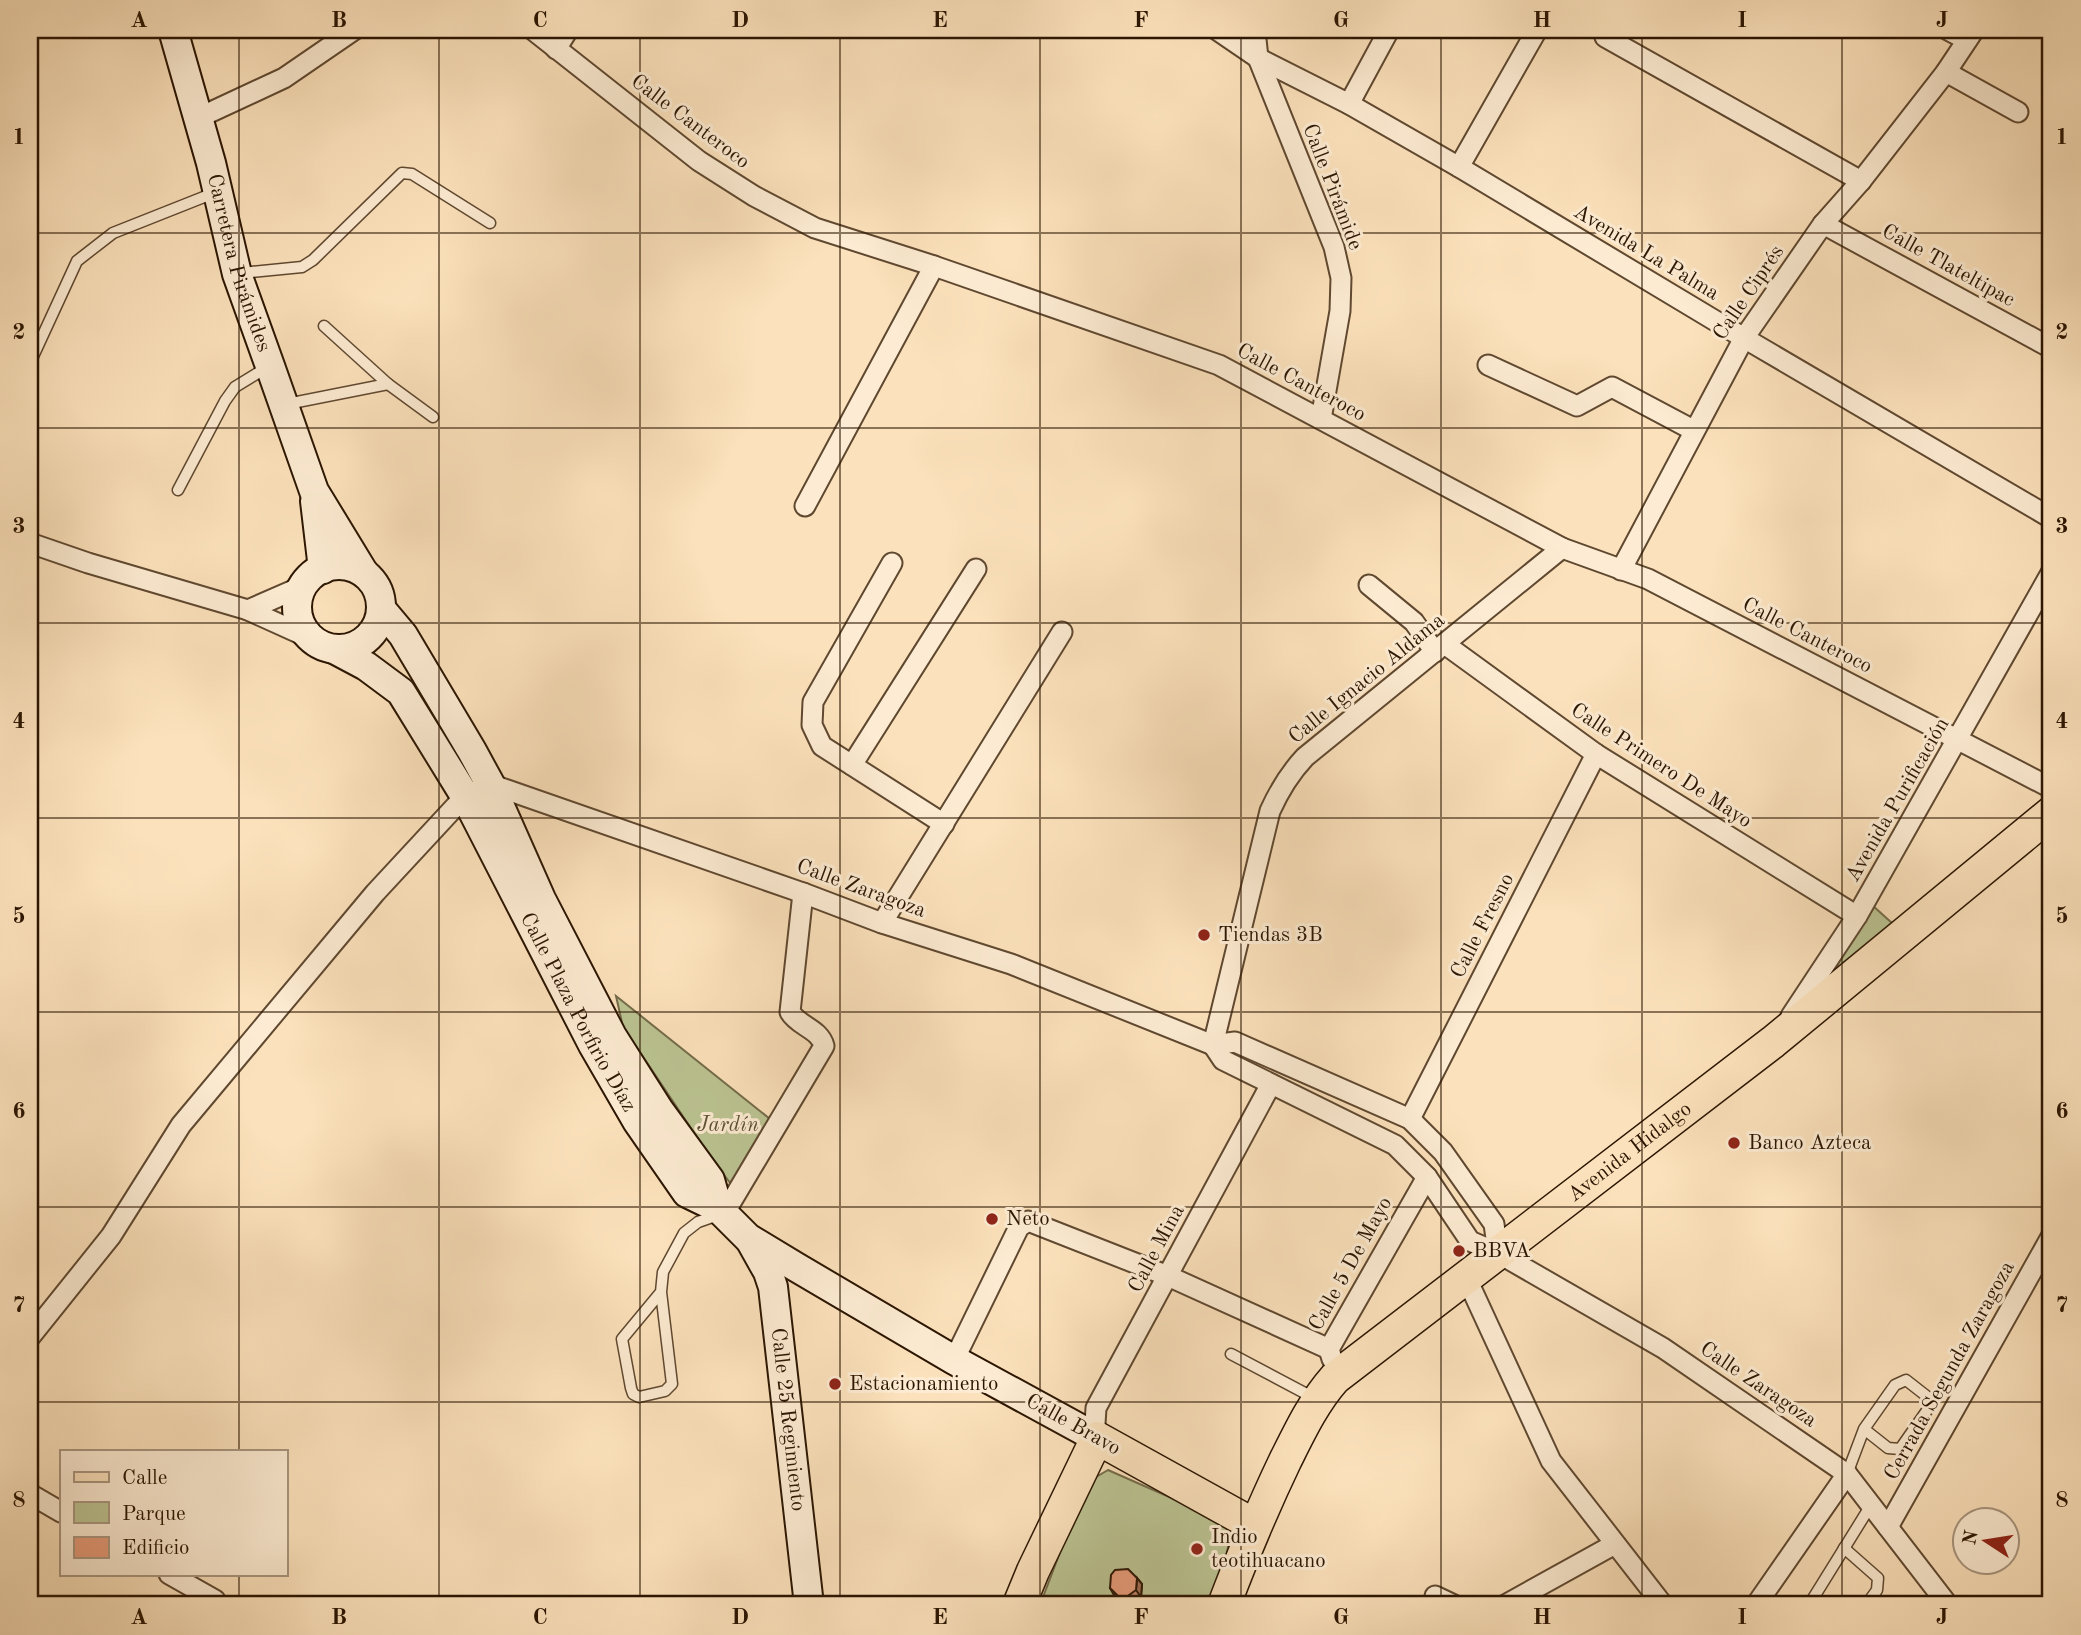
<svg xmlns="http://www.w3.org/2000/svg" width="2081" height="1635" viewBox="0 0 2081 1635" font-family="'Old Standard TT',serif">
<rect width="100%" height="100%" fill="#fce2bc"/>
<filter id="stains"><feTurbulence type="fractalNoise" baseFrequency=".00286" numOctaves="4"/><feColorMatrix values="0 0 0 0 .2 0 0 0 0 .09 0 0 0 0 .02 0 0 0 .5 -.17"/></filter>
<radialGradient id="worn" r=".72"><stop offset=".6" stop-color="#630" stop-opacity="0"/><stop offset="1" stop-color="#630" stop-opacity=".3"/></radialGradient>
<g fill="#bcc493" stroke="#746c4a" stroke-width="2">
<polygon points="1872,905 1893,924 1829,975"/>
<polygon points="616,996 770,1119 731,1184 711,1158 623,1027"/>
<path d="M1108 1470 1217 1518C1219 1520 1223 1522 1225 1525 1237 1544 1215 1587 1208 1605H1040L1083 1492 1091 1480Z"/>
</g>
<g fill="none" stroke-linecap="round" stroke-linejoin="round">
<defs>
<g id="lane">
<polyline points="241,273 302,267 313,260 402,173 412,174 490,223"/>
<polyline points="324,326 388,384"/>
<polyline points="30,363 77,261 113,233 214,193"/>
<polyline points="287,404 388,384 433,417"/>
<polyline points="178,490 225,401 235,387 269,366"/>
<polyline points="661,1292 672,1384 665,1391 639,1397 633,1394 631,1388 622,1339 661,1292 663,1272 684,1233 698,1222 718,1215"/>
<polyline points="1231,1354 1316,1399"/>
<polyline points="1847,1474 1864,1429 1895,1385 1906,1380 1929,1398 1928,1409 1900,1449 1888,1448 1864,1429"/>
<polyline points="1844,1548 1878,1578 1877,1590 1866,1605"/>
<polyline points="1809,1605 1871,1505"/>
</g>
<g id="street">
<polyline points="533,30 699,161 754,196 815,228 934,266 1219,365 1562,548 1648,579 2051,788"/>
<polyline points="1217,30 1258,58 1349,104 1459,167 1744,338 2051,518"/>
<polyline points="1255,30 1258,58 1334,247 1341,278 1340,311 1321,419"/>
<polyline points="1948,30 1967,40"/>
<polyline points="1605,37 1861,181"/>
<polyline points="556,49 568,30"/>
<polyline points="1946,72 2018,112"/>
<polyline points="1349,104 1389,30"/>
<polyline points="198,118 284,78 354,30"/>
<polyline points="1459,167 1537,30"/>
<polyline points="1823,224 2051,348"/>
<polyline points="1488,365 1577,406 1612,387 1693,430"/>
<polyline points="805,506 934,266"/>
<polyline points="30,543 88,563 248,610 310,638"/>
<polyline points="892,563 813,702 812,725 822,746 944,824"/>
<polyline points="1621,570 1744,338 1823,224 1861,181 1946,72 1974,30"/>
<polyline points="1369,585 1414,622 1435,652"/>
<polyline points="248,610 303,586"/>
<polyline points="1446,645 1596,754 1857,916"/>
<polyline points="852,765 976,569"/>
<polyline points="882,923 1062,632"/>
<polyline points="1791,1016 1857,916 2051,573"/>
<polyline points="1213,1045 1223,1060 1395,1145 1427,1177 1470,1241 1498,1253 1663,1348 1847,1474 1948,1605"/>
<path d="M1213 1045 1270 811C1279 791 1289 774 1305 757L1562 548"/>
<polyline points="1410,1119 1596,754"/>
<path d="M724 1214 824 1046C820 1029 798 1026 790 1012L803 893"/>
<polyline points="1466,1277 1551,1461 1663,1605"/>
<polyline points="30,1337 111,1236 181,1125 375,893 465,796 490,784 803,893 882,923 1011,964 1213,1045 1235,1042 1410,1119 1443,1152 1494,1224 1498,1253"/>
<polyline points="1332,1359 1329,1349 1427,1177"/>
<polyline points="954,1360 1019,1227 1028,1221 1168,1276 1329,1349"/>
<polyline points="1097,1438 1095,1424 1096,1408 1271,1084"/>
<polyline points="30,1494 61,1512"/>
<polyline points="1888,1527 2051,1237"/>
<polyline points="169,1574 215,1600"/>
<polyline points="1435,1596 1454,1605"/>
<polyline points="1505,1605 1615,1544"/>
<polyline points="1756,1605 1847,1474"/>
</g>
<g id="secondary">
<path id="s1" d="M173 30 211 163 237 274 270 366 314 491 364 573"/>
<polyline points="315,501 323,569"/>
<circle cx="339" cy="607" r="42"/>
<polyline points="382,610 403,635 472,751 490,784 541,899 612,1036 659,1110 710,1180 718,1208"/>
<path id="s2" d="M334 649 366 666 401 692 465 796 593 1045 637 1121 687 1193 718 1208 748 1238 796 1267 954 1360 1097 1438"/>
<path id="s3" d="M750 1240 768 1272 773 1287 809 1605"/>
</g>
<g id="primary">
<polyline points="1019,1605 1033,1571 1097,1438 1254,1525"/>
<path id="s4" d="M1224 1605C1243 1555 1262 1509 1285 1461 1300 1431 1313 1403 1335 1378L1773 1042 2051 813"/>
</g>
</defs>
<use href="#lane" stroke="#5f4830" stroke-width="13"/>
<use href="#street" stroke="#5f4830" stroke-width="23"/>
<use href="#secondary" stroke="#2b1502" stroke-width="32"/>
<use href="#primary" stroke="#2b1502" stroke-width="35"/>
<use href="#lane" stroke="#fdecd3" stroke-width="10"/>
<use href="#street" stroke="#fdecd3" stroke-width="19"/>
<use href="#secondary" stroke="#fdecd3" stroke-width="28"/>
<use href="#primary" stroke="#fce2bc" stroke-width="32"/>
</g>
<polygon fill="#c88669" stroke="#2b1502" stroke-width="2" points="1137,1578 1142,1584 1141,1597 1130,1604 1124,1603 1114,1595 1110,1588"/>
<polygon fill="#a26d55" stroke="#2b1502" stroke-width="2" points="1137,1578 1142,1584 1141,1597 1136,1590"/>
<polygon fill="#e89c7a" stroke="#2b1502" stroke-width="2" points="1128,1569 1137,1578 1136,1590 1125,1598 1119,1597 1110,1588 1111,1575 1115,1570"/>
<path fill="none" stroke="#2b1502" stroke-width="2" stroke-opacity="0.55" d="M239 30V1451M439 30V1605M640 30V1605M840 30V1605M1040 30V1605M1241 30V1605M1441 30V1605M1642 30V1605M1842 30V1605M30 233H2051M30 428H2051M30 623H2051M30 818H2051M30 1012H2051M30 1207H2051M30 1402H2051M239 1574V1605"/>
<g fill="#8f2418" stroke="#fdecd3" stroke-width="2.5">
<circle cx="1204" cy="935" r="7"/>
<circle cx="1734" cy="1143" r="7"/>
<circle cx="992" cy="1219" r="7"/>
<circle cx="1459" cy="1251" r="7"/>
<circle cx="835" cy="1384" r="7"/>
<circle cx="1197" cy="1549" r="7"/>
</g>
<g text-anchor="middle" dominant-baseline="central" stroke-width="6" stroke-linejoin="round" paint-order="stroke">
<g font-size="21" fill="#2b1502" stroke="#fdecd3">
<text transform="translate(690 122) rotate(37)">Calle Canteroco</text>
<text transform="translate(1332 187) rotate(69)">Calle Pirámide</text>
<text transform="translate(1646 253) rotate(31)">Avenida La Palma</text>
<text stroke="none"><textPath href="#s1" startOffset="242">Carretera Pirámides</textPath></text>
<text transform="translate(1948 266) rotate(29)">Calle Tlateltipac</text>
<text transform="translate(1749 293) rotate(-56)">Calle Ciprés</text>
<text transform="translate(1301 383) rotate(28)">Calle Canteroco</text>
<text transform="translate(1807 636) rotate(27)">Calle Canteroco</text>
<text transform="translate(1367 679) rotate(-39)">Calle Ignacio Aldama</text>
<text transform="translate(1661 766) rotate(33)">Calle Primero De Mayo</text>
<text transform="translate(1898 800) rotate(-60)">Avenida Purificación</text>
<text transform="translate(861 889) rotate(20)">Calle Zaragoza</text>
<text transform="translate(1483 926) rotate(-63)">Calle Fresno</text>
<text stroke="none"><textPath href="#s2" startOffset="446">Calle Plaza Porfirio Díaz</textPath></text>
<text stroke="none"><textPath href="#s4" startOffset="625">Avenida Hidalgo</textPath></text>
<text transform="translate(1157 1249) rotate(-62)">Calle Mina</text>
<text transform="translate(1351 1264) rotate(-61)">Calle 5 De Mayo</text>
<text transform="translate(1950 1371) rotate(-61)">Cerrada Segunda Zaragoza</text>
<text transform="translate(1758 1385) rotate(34)">Calle Zaragoza</text>
<text stroke="none"><textPath href="#s3" startOffset="186">Calle 25 Regimiento</textPath></text>
<text transform="translate(1073 1425) rotate(29)">Calle Bravo</text>
</g>
<g font-size="21" fill="#2b1502" stroke="#fdecd3" text-anchor="start">
<text x="1218" y="935">Tiendas 3B</text>
<text x="1748" y="1143">Banco Azteca</text>
<text x="1006" y="1219">Neto</text>
<text x="1473" y="1251">BBVA</text>
<text x="849" y="1384">Estacionamiento</text>
<text x="1211" y="1537">Indio<tspan x="1211" dy="24">teotihuacano</tspan></text>
</g>
<g font-size="21" font-style="italic" fill="#5e5235" stroke="#fdecd3">
<text x="728" y="1125">Jardín</text>
</g>
</g>
<rect width="2081" height="1635" fill="none" stroke="#fce2bc" stroke-width="77"/>
<rect x="60" y="1450" width="228" height="126" fill="#fdecd3" stroke="#a9967f" stroke-width="2"/>
<rect x="74" y="1472" width="35" height="10" fill="#fce2bc" stroke="#a9967f" stroke-width="2"/>
<text x="122" y="1484" font-size="21" fill="#2b1502">Calle</text>
<rect x="74" y="1502" width="35" height="21" fill="#bcc493" stroke="#a9967f" stroke-width="2"/>
<text x="122" y="1520" font-size="21" fill="#2b1502">Parque</text>
<rect x="74" y="1537" width="35" height="21" fill="#e89c7a" stroke="#a9967f" stroke-width="2"/>
<text x="122" y="1554" font-size="21" fill="#2b1502">Edificio</text>
<g transform="translate(1986 1541) rotate(282)"><circle r="33" fill="#fdecd3" stroke="#a9967f" stroke-width="2"/>
<path d="M0-5L12 26L0 18L-12 26Z" fill="#8f2418"/>
<text y="-10" font-size="19" font-weight="bold" text-anchor="middle" fill="#2b1502">N</text>
</g>
<rect x="38" y="38" width="2004" height="1558" fill="none" stroke="#2b1502" stroke-width="2.5"/>
<g font-size="23" text-anchor="middle" font-weight="bold" fill="#2b1502">
<text x="139" y="27">A</text>
<text x="339" y="27">B</text>
<text x="540" y="27">C</text>
<text x="740" y="27">D</text>
<text x="940" y="27">E</text>
<text x="1141" y="27">F</text>
<text x="1341" y="27">G</text>
<text x="1542" y="27">H</text>
<text x="1742" y="27">I</text>
<text x="1942" y="27">J</text>
<text x="19" y="144">1</text>
<text x="2062" y="144">1</text>
<text x="19" y="339">2</text>
<text x="2062" y="339">2</text>
<text x="19" y="533">3</text>
<text x="2062" y="533">3</text>
<text x="19" y="728">4</text>
<text x="2062" y="728">4</text>
<text x="19" y="923">5</text>
<text x="2062" y="923">5</text>
<text x="19" y="1118">6</text>
<text x="2062" y="1118">6</text>
<text x="19" y="1312">7</text>
<text x="2062" y="1312">7</text>
<text x="19" y="1507">8</text>
<text x="2062" y="1507">8</text>
<text x="139" y="1624">A</text>
<text x="339" y="1624">B</text>
<text x="540" y="1624">C</text>
<text x="740" y="1624">D</text>
<text x="940" y="1624">E</text>
<text x="1141" y="1624">F</text>
<text x="1341" y="1624">G</text>
<text x="1542" y="1624">H</text>
<text x="1742" y="1624">I</text>
<text x="1942" y="1624">J</text>
</g>
<rect width="100%" height="100%" filter="url(#stains)"/>
<rect width="100%" height="100%" fill="url(#worn)"/>
</svg>
